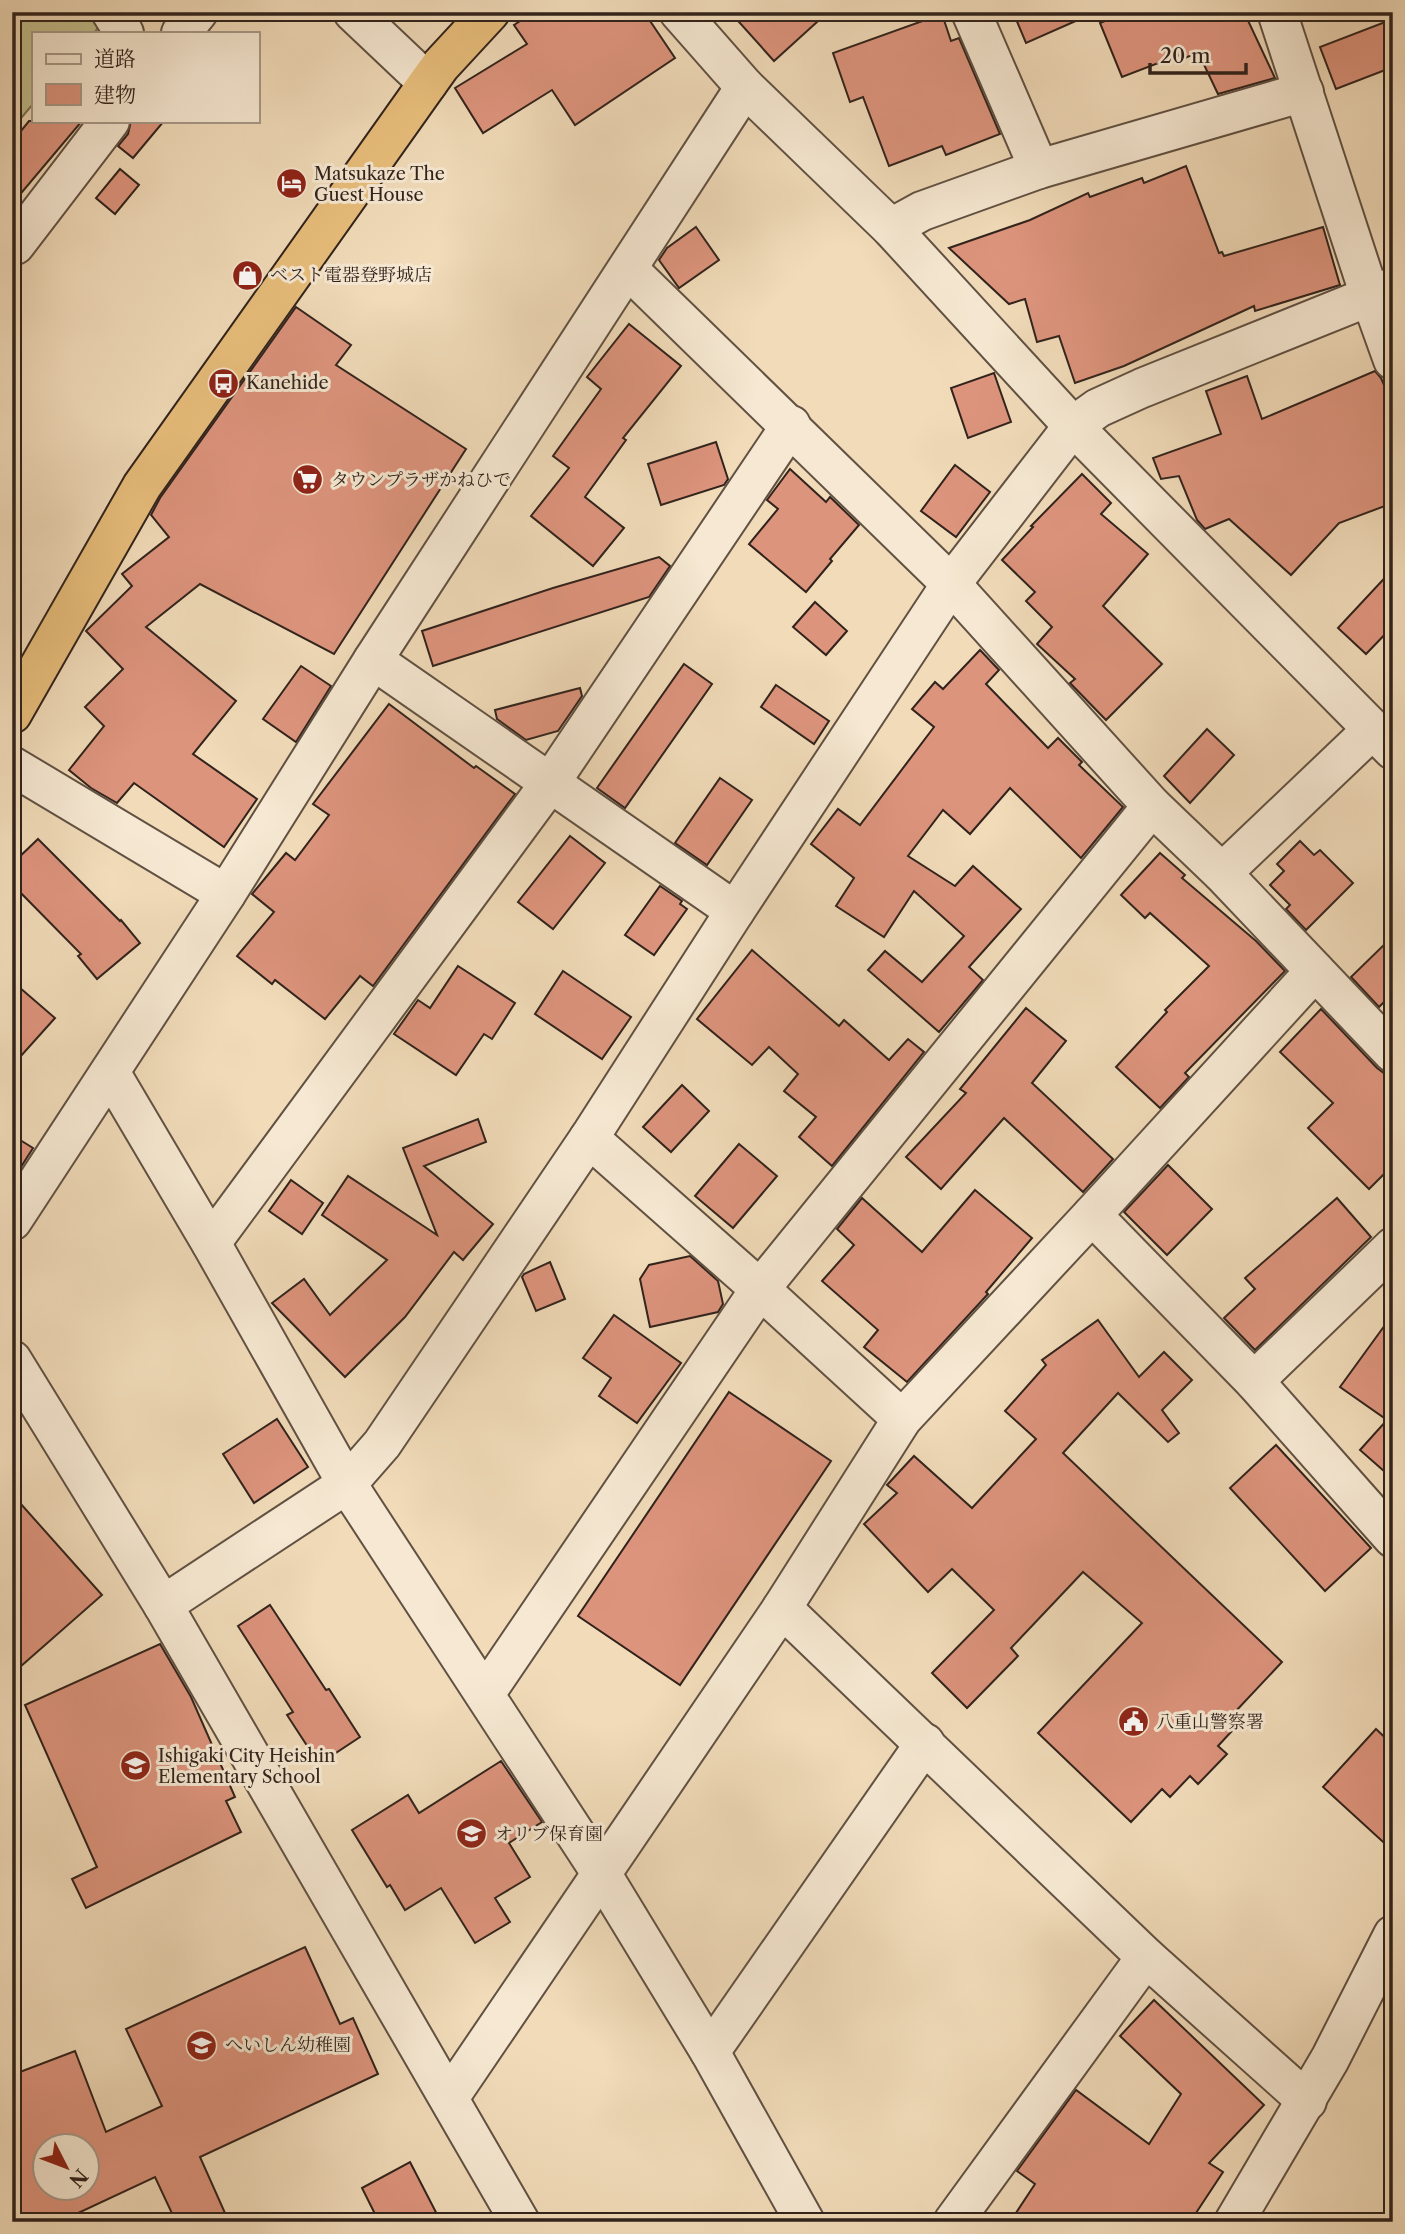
<svg xmlns="http://www.w3.org/2000/svg" width="1405" height="2234" viewBox="0 0 1405 2234" font-family="'Libre Caslon Text','Noto Serif JP',serif">
<rect width="100%" height="100%" fill="#f1dbb9"/>
<filter id="stains"><feTurbulence type="fractalNoise" baseFrequency=".00286" numOctaves="4"/><feColorMatrix values="0 0 0 0 .2 0 0 0 0 .09 0 0 0 0 .02 0 0 0 .5 -.17"/></filter>
<radialGradient id="worn" r=".72"><stop offset=".6" stop-color="#630" stop-opacity="0"/><stop offset="1" stop-color="#630" stop-opacity=".3"/></radialGradient>
<polygon fill="#c1be8b" stroke="#797054" stroke-width="2" points="12,12 99,12 104,21 94,33 33,33 33,104 12,129"/>
<g fill="#dd947d" stroke="#31231c" stroke-width="2" fill-rule="evenodd">
<polygon points="534,12 644,12 675,58 575,125 552,90 483,133 455,88 527,44 514,25"/>
<polygon points="730,12 828,12 774,61"/>
<polygon points="1013,12 1096,12 1026,43"/>
<polygon points="1127,12 1244,12 1275,78 1218,94 1198,52 1181,60 1179,55 1122,77 1100,23"/>
<polygon points="942,14 951,41 959,38 1000,134 946,155 942,146 889,166 863,97 850,102 833,53"/>
<polygon points="1393,19 1393,67 1336,89 1320,47"/>
<polygon points="29,121 82,121 12,204 12,142"/>
<polygon points="131,121 164,121 133,158 118,146 128,134"/>
<polygon points="1186,166 1219,253 1222,252 1224,256 1323,227 1340,285 1255,311 1254,306 1124,366 1075,383 1059,336 1037,342 1025,299 1009,304 949,248 1030,220 1088,193 1090,197 1142,178 1144,183"/>
<polygon points="120,169 139,185 115,214 96,198"/>
<polygon points="696,227 719,260 679,288 659,260 667,248"/>
<polygon points="296,307 351,345 336,365 466,449 334,654 200,584 146,627 236,701 193,754 257,799 224,847 134,783 117,803 91,788 69,770 104,726 85,707 123,669 86,631 132,586 122,574 169,537 151,515 160,498"/>
<polygon points="629,324 681,366 623,438 626,440 585,497 624,528 593,566 531,516 569,468 553,456 601,389 587,377"/>
<polygon points="1375,371 1381,378 1393,406 1393,503 1339,523 1291,575 1229,519 1205,529 1197,520 1179,476 1161,479 1153,458 1221,434 1206,391 1247,376 1262,419"/>
<polygon points="994,373 1011,422 968,438 951,388"/>
<polygon points="716,442 728,479 724,485 661,505 648,464"/>
<polygon points="955,465 990,492 956,537 921,511"/>
<polygon points="790,469 826,502 830,497 859,525 830,559 832,561 806,592 749,544 778,509 767,500"/>
<polygon points="1082,474 1111,503 1101,514 1148,554 1103,606 1162,664 1106,720 1070,683 1075,679 1037,644 1052,627 1026,601 1035,592 1002,560 1033,527 1031,526"/>
<polygon points="659,557 670,566 649,597 433,666 422,631 553,588"/>
<polygon points="1393,569 1393,626 1366,654 1338,628"/>
<polygon points="815,602 847,631 826,655 793,627"/>
<polygon points="980,650 999,670 986,684 1048,748 1058,738 1082,762 1079,765 1123,807 1081,858 1010,788 970,834 943,810 908,856 955,886 973,866 1021,909 969,967 983,980 939,1032 868,970 885,951 922,982 964,936 914,891 884,937 836,906 854,878 811,844 838,809 860,825 934,727 912,709 935,682 943,689"/>
<polygon points="684,664 712,684 625,808 597,788"/>
<polygon points="301,666 331,686 296,742 263,719"/>
<polygon points="776,685 829,721 814,744 761,707"/>
<polygon points="580,688 582,696 558,731 526,740 497,719 495,710"/>
<polygon points="389,704 474,768 476,766 515,794 373,986 360,976 325,1019 275,980 272,984 237,956 274,912 252,894 286,853 295,860 329,815 313,804"/>
<polygon points="1207,729 1234,755 1190,803 1164,776"/>
<polygon points="720,778 752,800 707,865 675,843"/>
<polygon points="570,836 605,863 553,929 518,902"/>
<polygon points="38,839 120,921 121,920 140,943 97,979 78,956 81,954 12,884 12,864"/>
<polygon points="1300,841 1314,855 1320,850 1353,883 1306,930 1286,909 1290,905 1270,885 1284,871 1277,864"/>
<polygon points="1160,853 1185,875 1182,878 1256,941 1285,971 1185,1073 1189,1077 1160,1108 1116,1067 1167,1012 1165,1010 1209,966 1150,913 1145,918 1121,895"/>
<polygon points="660,886 682,901 680,904 687,909 654,955 625,935"/>
<polygon points="1393,936 1393,993 1379,1007 1351,977"/>
<polygon points="752,950 839,1026 844,1020 889,1060 908,1039 924,1052 832,1166 799,1137 816,1117 784,1091 798,1074 769,1047 752,1065 697,1019"/>
<polygon points="458,966 515,1003 492,1039 484,1034 456,1075 394,1034 418,1000 430,1008"/>
<polygon points="563,971 631,1017 602,1059 535,1014"/>
<polygon points="12,981 55,1018 12,1066"/>
<polygon points="1026,1008 1066,1041 1032,1083 1113,1159 1083,1192 1004,1118 941,1189 906,1157 966,1093 960,1089"/>
<polygon points="1321,1009 1377,1068 1393,1080 1393,1165 1369,1189 1308,1128 1333,1103 1280,1052"/>
<polygon points="682,1085 709,1111 671,1152 643,1127"/>
<polygon points="478,1119 486,1142 424,1166 493,1224 463,1260 454,1252 405,1317 345,1377 272,1303 304,1279 330,1315 387,1260 322,1215 348,1176 437,1235 403,1148"/>
<polygon points="12,1135 33,1148 12,1181"/>
<polygon points="739,1144 777,1176 733,1228 695,1196"/>
<polygon points="1168,1165 1212,1209 1167,1255 1124,1212"/>
<polygon points="291,1180 323,1203 302,1234 269,1211"/>
<polygon points="975,1190 1032,1238 986,1292 988,1294 907,1382 864,1347 878,1330 822,1281 854,1245 837,1229 862,1198 922,1252"/>
<polygon points="1337,1198 1371,1237 1255,1350 1224,1318 1255,1289 1245,1278"/>
<polygon points="690,1256 718,1281 723,1304 718,1312 650,1327 640,1279 649,1265"/>
<polygon points="550,1262 565,1299 536,1311 522,1277 524,1274"/>
<polygon points="1393,1314 1393,1479 1360,1450 1387,1420 1340,1387"/>
<polygon points="614,1315 681,1363 637,1423 599,1396 611,1378 583,1358"/>
<polygon points="1098,1320 1139,1377 1164,1352 1192,1380 1162,1410 1179,1433 1168,1442 1118,1393 1063,1453 1282,1662 1235,1712 1243,1719 1218,1746 1227,1754 1198,1784 1190,1776 1170,1797 1162,1789 1131,1822 1038,1733 1142,1623 1083,1572 1011,1648 1018,1656 967,1708 932,1673 994,1610 952,1569 928,1592 864,1524 897,1493 887,1485 914,1456 972,1508 1036,1439 1005,1411 1046,1365 1042,1360"/>
<polygon points="729,1392 831,1461 680,1685 578,1616"/>
<polygon points="277,1419 308,1467 254,1503 223,1454"/>
<polygon points="1276,1445 1371,1548 1325,1591 1230,1488"/>
<polygon points="12,1494 102,1595 12,1674"/>
<polygon points="270,1605 326,1690 329,1689 360,1737 319,1764 287,1715 293,1712 238,1626"/>
<polygon points="160,1644 191,1697 235,1797 226,1801 241,1832 86,1908 72,1879 97,1867 25,1705"/>
<polygon points="1376,1729 1393,1745 1393,1851 1323,1787"/>
<polygon points="501,1761 542,1822 509,1843 530,1877 495,1898 510,1922 475,1943 441,1888 405,1910 390,1885 387,1887 352,1830 408,1795 419,1813"/>
<path d="M305 1947 340 2024 353 2018 378 2074 200 2157 229 2222H176L155 2177 59 2222H25L12 2196V2075L75 2051 106 2132 162 2106 126 2029ZM46 2146H88V2188H46Z"/>
<polygon points="1154,2000 1264,2105 1209,2163 1223,2172 1190,2222 1010,2222 1035,2184 1017,2171 1076,2090 1149,2144 1181,2094 1120,2036"/>
<polygon points="410,2162 441,2222 379,2222 362,2188"/>
</g>
<g fill="none" stroke-linecap="round" stroke-linejoin="round">
<defs>
<g id="minor">
<polyline points="111,12 124,33"/>
<polyline points="353,12 428,83"/>
<polyline points="679,12 745,87 891,228 1073,426 1393,750"/>
<polyline points="971,12 1039,169"/>
<polyline points="1277,12 1370,296 1393,360"/>
<polyline points="181,33 198,12"/>
<polyline points="891,228 922,211 1039,169 1304,92"/>
<polyline points="12,241 15,245 110,121"/>
<polyline points="628,269 951,584 1152,806 1222,873 1393,1053"/>
<polyline points="373,660 735,911"/>
<polyline points="12,766 226,894"/>
<polyline points="1222,873 1372,730"/>
<polyline points="110,1072 211,1243 347,1484 601,1873 710,2052 805,2222"/>
<polyline points="589,1138 760,1289 902,1419"/>
<polyline points="1092,1215 1254,1381 1393,1538"/>
<polyline points="12,1221 226,894 373,660 745,87"/>
<polyline points="211,1243 550,783 791,425"/>
<polyline points="12,1360 163,1605 520,2222"/>
<polyline points="1254,1381 1393,1247"/>
<polyline points="163,1605 347,1484 382,1444 589,1138 735,911 951,584 1073,426 1098,408 1142,388 1393,287"/>
<polyline points="782,1608 1146,1957 1307,2101"/>
<polyline points="485,1694 760,1289 1152,806"/>
<polyline points="710,2052 925,1743"/>
<polyline points="449,2098 782,1608 902,1419 1092,1215 1315,971"/>
<polyline points="953,2222 1146,1957"/>
<polyline points="1234,2222 1330,2059 1393,1935"/>
</g>
<polyline id="highway" points="12,714 142,486 428,83 441,65 490,12"/>
</defs>
<use href="#minor" stroke="#615143" stroke-width="42"/>
<use href="#highway" stroke="#31231c" stroke-width="42"/>
<use href="#minor" stroke="#f6e8d2" stroke-width="38"/>
<use href="#highway" stroke="#e8be7c" stroke-width="38"/>
</g>
<defs>
<symbol id="hotel-disc" viewBox="-11 -11 22 22"><circle r="9.5" fill="#8f2418" stroke="#f6e8d2"/><path d="M-6-4.5h1.5V1H6V5H4.5V3h-9V5H-6ZM-4 0a1.8 1.8 0 1 1 3.6 0ZM.5 0V-2.5h3Q6-2.5 6 0Z" fill="#fff"/></symbol>
<symbol id="shop-disc" viewBox="-11 -11 22 22"><circle r="9.5" fill="#8f2418" stroke="#f6e8d2"/><path d="M-5-2.5h2.3a2.7 3.5 0 0 1 5.4 0H5L5.5 6h-11ZM-1.5-2.5h3a1.5 2.3 0 0 0-3 0Z" fill="#fff"/></symbol>
<symbol id="bus-disc" viewBox="-11 -11 22 22"><circle r="9.5" fill="#8f2418" stroke="#f6e8d2"/><path d="M-5-6H5V4H4V6H2V4H-2V6H-4V4H-5ZM-3.5-4V0h7V-4ZM-3.5 1.2v1.5H-2V1.2ZM2 1.2v1.5H3.5V1.2Z" fill="#fff"/></symbol>
<symbol id="supermarket-disc" viewBox="-11 -11 22 22"><circle r="9.5" fill="#8f2418" stroke="#f6e8d2"/><path d="M-6-5.5h2.5l.6 2H6L4.5 2H-2.5L-4.4-4H-6ZM-1.5 3.2a1.3 1.3 0 1 0 .1 0ZM3 3.2a1.3 1.3 0 1 0 .1 0Z" fill="#fff"/></symbol>
<symbol id="civic-disc" viewBox="-11 -11 22 22"><circle r="9.5" fill="#8f2418" stroke="#f6e8d2"/><path d="M-.6-6.5H3V-4.5H.6V-3L4-1V1h2V6H-6V1h2V-1L-.6-3ZM-1.2 2.5V6h2.4V2.5Z" fill="#fff"/></symbol>
<symbol id="school-disc" viewBox="-11 -11 22 22"><circle r="9.5" fill="#8f2418" stroke="#f6e8d2"/><path d="M0-5L7-2L0 1L-7-2ZM-4 1L0 2.5L4 1V4Q0 6-4 4Z" fill="#fff"/></symbol>
</defs>
<g fill-rule="evenodd">
<use href="#hotel-disc" x="274" y="166" width="35" height="35"/>
<use href="#shop-disc" x="230" y="258" width="35" height="35"/>
<use href="#bus-disc" x="206" y="366" width="35" height="35"/>
<use href="#supermarket-disc" x="290" y="462" width="35" height="35"/>
<use href="#civic-disc" x="1116" y="1704" width="35" height="35"/>
<use href="#school-disc" x="118" y="1748" width="35" height="35"/>
<use href="#school-disc" x="454" y="1816" width="35" height="35"/>
<use href="#school-disc" x="184" y="2028" width="35" height="35"/>
</g>
<g text-anchor="middle" dominant-baseline="central" stroke-width="6" stroke-linejoin="round" paint-order="stroke">
<g font-size="18" fill="#31231c" stroke="#f6e8d2" text-anchor="start">
<text x="314" y="174">Matsukaze The<tspan x="314" dy="21">Guest House</tspan></text>
<text x="270" y="275">ベスト電器登野城店</text>
<text x="246" y="383">Kanehide</text>
<text x="331" y="480">タウンプラザかねひで</text>
<text x="1156" y="1722">八重山警察署</text>
<text x="158" y="1756">Ishigaki City Heishin<tspan x="158" dy="21">Elementary School</tspan></text>
<text x="495" y="1834">オリブ保育園</text>
<text x="225" y="2045">へいしん幼稚園</text>
</g>
</g>
<rect width="1405" height="2234" fill="none" stroke="#f1dbb9" stroke-width="42"/>
<rect x="14" y="14" width="1377" height="2206" fill="none" stroke="#31231c" stroke-width="3.5"/>
<rect x="21" y="21" width="1363" height="2192" fill="none" stroke="#31231c" stroke-width="2"/>
<rect x="32" y="32" width="228" height="91" fill="#f6e8d2" stroke="#a79989" stroke-width="2"/>
<rect x="46" y="54" width="35" height="10" fill="#f6e8d2" stroke="#a79989" stroke-width="2"/>
<text x="94" y="66" font-size="21" fill="#31231c">道路</text>
<rect x="46" y="84" width="35" height="21" fill="#dd947d" stroke="#a79989" stroke-width="2"/>
<text x="94" y="102" font-size="21" fill="#31231c">建物</text>
<g transform="translate(66 2167) rotate(132)"><circle r="33" fill="#f6e8d2" stroke="#a79989" stroke-width="2"/>
<path d="M0-5L12 26L0 18L-12 26Z" fill="#8f2418"/>
<text y="-10" font-size="19" font-weight="bold" text-anchor="middle" fill="#31231c">N</text>
</g>
<path d="M1150 63v10h96v-10" fill="none" stroke="#31231c" stroke-width="3.5"/>
<text x="1160" y="63" font-size="21" fill="#31231c" stroke="#f6e8d2" stroke-width="5" paint-order="stroke">20 m</text>
<rect width="100%" height="100%" filter="url(#stains)"/>
<rect width="100%" height="100%" fill="url(#worn)"/>
</svg>
